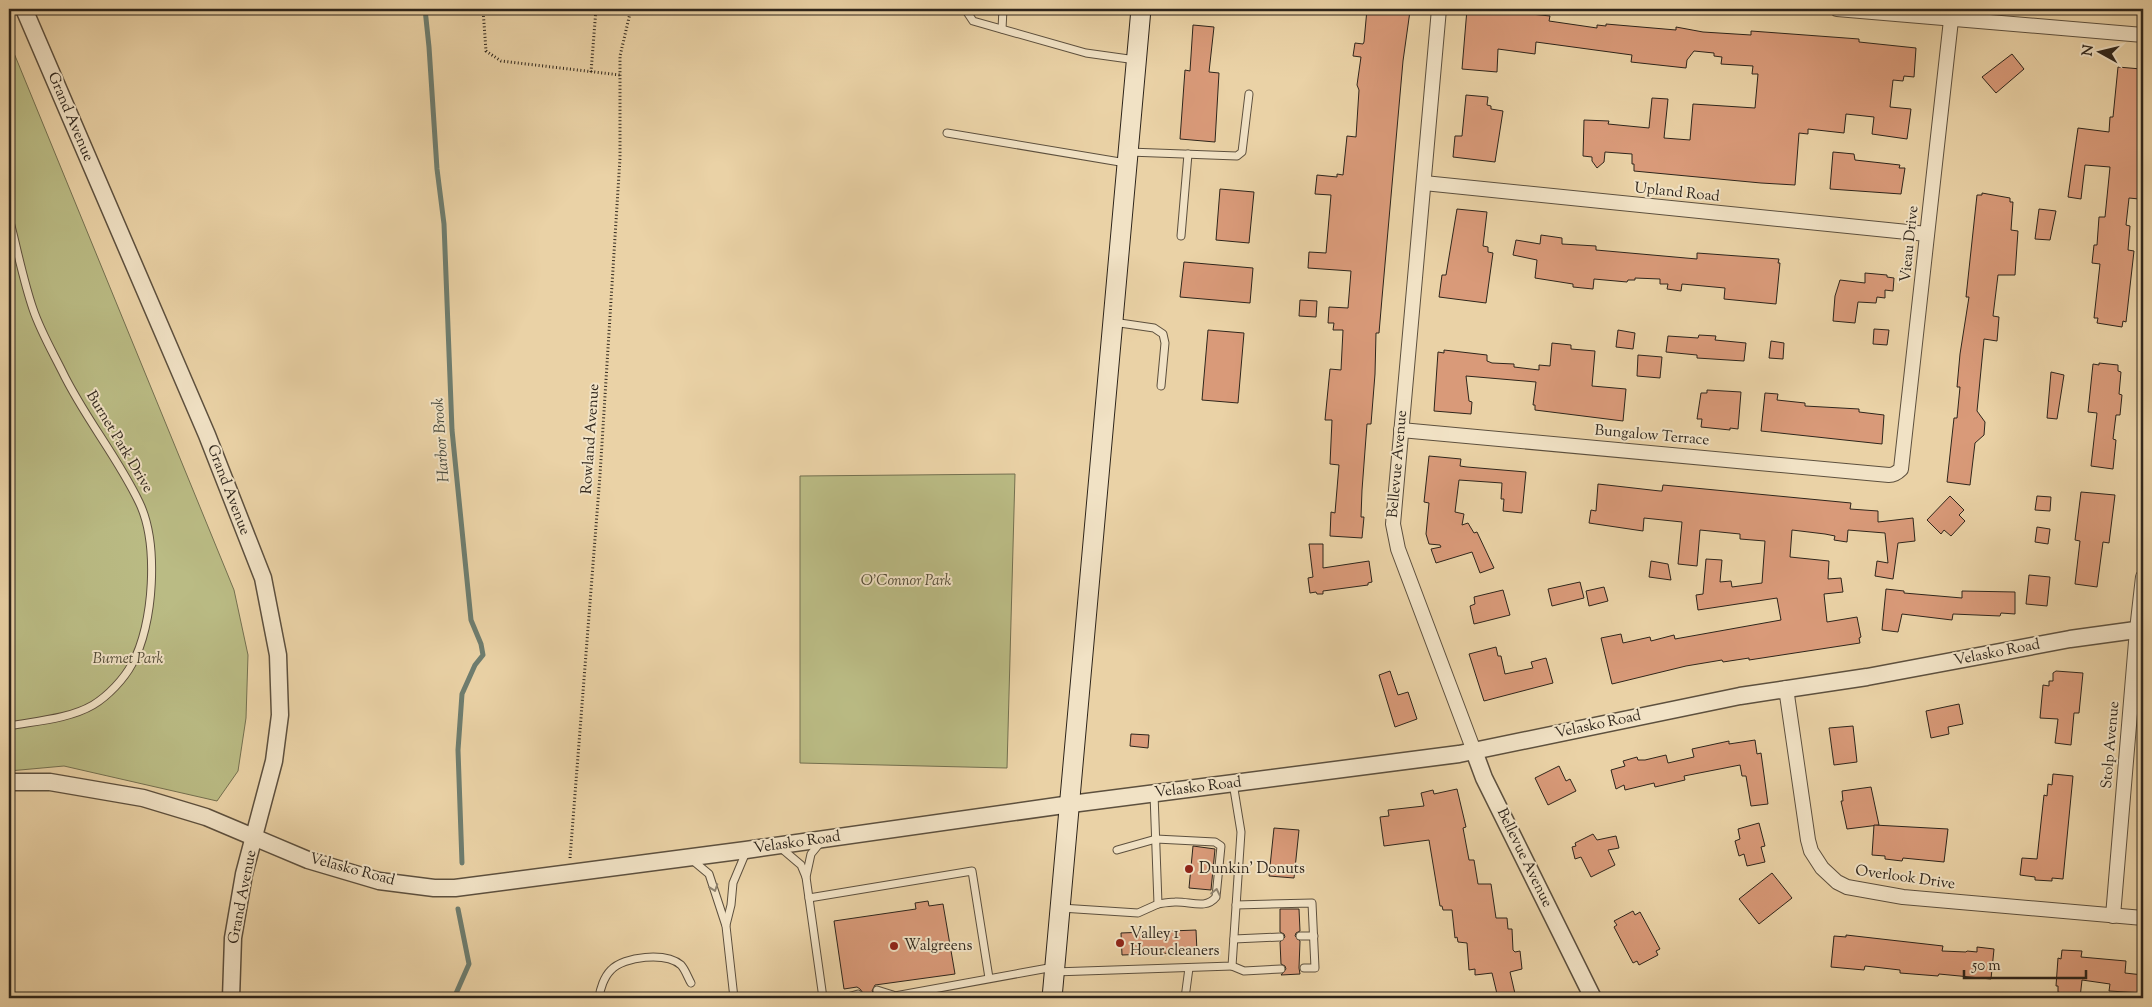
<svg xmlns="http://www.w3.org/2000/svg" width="2152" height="1007" viewBox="0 0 2152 1007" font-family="'Sorts Mill Goudy',serif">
<rect width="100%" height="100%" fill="#ead2a6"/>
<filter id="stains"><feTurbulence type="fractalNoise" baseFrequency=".004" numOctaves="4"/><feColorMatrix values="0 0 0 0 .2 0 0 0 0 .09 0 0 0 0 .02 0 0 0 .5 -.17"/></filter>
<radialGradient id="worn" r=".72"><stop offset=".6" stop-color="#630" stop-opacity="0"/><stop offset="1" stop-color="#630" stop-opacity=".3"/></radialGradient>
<g fill="#babb84" stroke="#747050">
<polygon points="9,41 234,590 248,655 246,718 238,771 217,801 64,766 9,771"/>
<polygon points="1015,474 1007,768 800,763 800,476"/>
</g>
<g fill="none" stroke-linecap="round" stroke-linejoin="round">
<g stroke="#6e7d6f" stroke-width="5">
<polyline points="425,9 429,47 437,169 444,224 452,430 471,620 481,644 483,655 475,665 462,694 458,750 462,863"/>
<polyline points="454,998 469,964 458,909"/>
</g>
</g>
<g fill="#d99a79" stroke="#2e251b">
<polygon points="1367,9 1404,9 1410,11 1403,61 1382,298 1379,333 1376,333 1375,374 1371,424 1367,424 1362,490 1361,517 1364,517 1362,538 1330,536 1331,512 1335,513 1339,465 1330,464 1332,420 1325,420 1330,369 1341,370 1343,330 1333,330 1334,323 1328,323 1329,307 1348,308 1351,271 1308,268 1309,252 1326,253 1331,195 1315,194 1317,175 1337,177 1337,174 1343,175 1347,136 1356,137 1359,90 1357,85 1361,57 1353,56 1355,43 1363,44 1364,42"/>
<polygon points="1467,9 1513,9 1512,12 1550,16 1549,21 1597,28 1597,25 1606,26 1606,24 1676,30 1676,27 1703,32 1751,35 1751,31 1859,39 1859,42 1916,48 1914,77 1904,76 1903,81 1893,80 1890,107 1911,109 1907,139 1872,134 1874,117 1846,114 1844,133 1808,129 1808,134 1799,133 1795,185 1761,183 1634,171 1634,164 1632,164 1632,154 1605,152 1604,162 1597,168 1592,161 1592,157 1583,156 1584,120 1609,121 1608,124 1649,128 1652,98 1668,99 1664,138 1690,140 1693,104 1755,108 1758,74 1752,74 1753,66 1721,64 1722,57 1714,56 1714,53 1694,51 1687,60 1686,68 1631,62 1632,55 1536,42 1535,54 1498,49 1497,72 1462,69"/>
<polygon points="1193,25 1214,27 1209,72 1219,73 1215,142 1180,139 1185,70 1190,71"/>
<polygon points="2012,54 2024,69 1996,93 1982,77"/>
<polygon points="2118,67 2141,69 2139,91 2143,91 2138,180 2141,181 2139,199 2129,198 2126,225 2130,226 2128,250 2134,251 2126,322 2123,321 2122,327 2097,323 2098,318 2094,318 2100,264 2092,263 2094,245 2097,245 2099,217 2105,217 2110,167 2085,165 2081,199 2068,197 2078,128 2109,132 2110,117 2113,117"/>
<polygon points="1466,95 1488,97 1487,105 1491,106 1491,109 1503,111 1495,162 1453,157 1455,136 1462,136"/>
<polygon points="1833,152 1854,154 1855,160 1900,165 1899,168 1905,168 1901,194 1830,189"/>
<polygon points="1220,189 1254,192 1249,243 1216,240"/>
<polygon points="1982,193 2010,198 2010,202 2013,202 2011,230 2018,231 2015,275 1998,275 1993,316 1999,317 1997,341 1984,339 1977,411 1985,422 1984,435 1975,443 1970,485 1947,482 1954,418 1957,418 1960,387 1957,387 1960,354 1969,297 1966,297 1977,195 1982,195"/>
<polygon points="1457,209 1487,212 1483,246 1488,247 1488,252 1493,253 1486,303 1439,297 1442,275 1446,275"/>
<polygon points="2039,209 2056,211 2050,240 2035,239"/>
<polygon points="1541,235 1562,238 1562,244 1596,246 1596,250 1697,259 1697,253 1779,259 1778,263 1780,263 1776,304 1724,299 1725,288 1682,284 1681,291 1667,289 1668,284 1660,284 1660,279 1635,278 1635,280 1628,280 1627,282 1594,279 1593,289 1573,287 1573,284 1535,278 1537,260 1513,255 1516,240 1540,244"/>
<polygon points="1184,262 1253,268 1250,303 1180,297"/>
<polygon points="1865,273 1887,275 1887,277 1894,278 1893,291 1885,290 1885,298 1877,297 1876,303 1858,302 1855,323 1833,321 1835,296 1840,280 1865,283"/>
<polygon points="1300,300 1317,301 1316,317 1299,316"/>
<polygon points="1874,329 1889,330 1887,345 1873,344"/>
<polygon points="1208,330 1244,333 1238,403 1202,400"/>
<polygon points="1618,330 1635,333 1633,349 1616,347"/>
<polygon points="1699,335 1716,336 1715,340 1746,343 1744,361 1697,358 1697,355 1666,352 1668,336 1698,338"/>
<polygon points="1771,341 1784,343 1783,359 1769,358"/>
<polygon points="1552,343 1571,345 1571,349 1595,351 1592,386 1626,389 1623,421 1535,410 1535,405 1533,405 1536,382 1466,376 1469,401 1472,402 1471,414 1434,411 1438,352 1444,353 1444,350 1487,355 1487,361 1492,363 1514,364 1514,367 1539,370 1539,365 1550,366"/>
<polygon points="1638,355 1662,357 1660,378 1637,376"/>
<polygon points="2099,363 2118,365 2118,371 2121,372 2119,394 2122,395 2120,415 2116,415 2113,439 2116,440 2113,469 2091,466 2097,413 2088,412 2093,364 2099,365"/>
<polygon points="2051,372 2064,375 2057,419 2047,418"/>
<polygon points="1707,390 1741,392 1738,429 1730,428 1730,430 1701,427 1702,419 1697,419 1701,393 1707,393"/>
<polygon points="1765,393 1778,394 1777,400 1805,403 1805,406 1859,409 1859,412 1884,415 1882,444 1761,431"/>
<polygon points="1429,456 1461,459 1460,466 1467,467 1526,472 1522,513 1503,511 1504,499 1501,499 1502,483 1459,480 1455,512 1464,514 1462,525 1468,523 1474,533 1477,532 1494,568 1480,573 1472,552 1436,563 1431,549 1441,547 1440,545 1429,544 1426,534 1429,503 1424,502"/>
<polygon points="1598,484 1660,491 1662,491 1663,485 1851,503 1850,509 1878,511 1878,522 1913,518 1915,541 1898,543 1893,579 1875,576 1877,561 1888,563 1885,533 1848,530 1847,542 1834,540 1835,536 1825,534 1792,530 1790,557 1829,561 1828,579 1841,578 1843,592 1824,594 1827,622 1857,617 1861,637 1859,638 1860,643 1749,660 1749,658 1723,662 1722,660 1686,666 1612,684 1601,638 1621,634 1623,643 1650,637 1651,641 1674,635 1675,639 1781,620 1777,598 1698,610 1696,595 1703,594 1706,559 1722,560 1720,582 1731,581 1732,587 1762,583 1765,541 1740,539 1740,534 1700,530 1697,566 1678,564 1682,522 1644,518 1643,531 1589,523 1591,510 1596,511"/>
<polygon points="2081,492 2115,495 2109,543 2103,542 2097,587 2075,584 2080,541 2075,540"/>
<polygon points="1950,496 1964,510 1959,515 1965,521 1951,536 1944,530 1941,534 1927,520"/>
<polygon points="2037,496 2051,497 2050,511 2035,510"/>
<polygon points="2037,527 2050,529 2048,544 2035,542"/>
<polygon points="1309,544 1323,544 1323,568 1369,561 1372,582 1368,583 1368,585 1323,591 1323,594 1317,594 1316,592 1310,593 1308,578 1313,577"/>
<polygon points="1651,561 1668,564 1671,580 1649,577"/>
<polygon points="2029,575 2050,577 2047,606 2026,604"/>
<polygon points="1580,582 1584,598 1552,606 1548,589"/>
<polygon points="1604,587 1608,601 1589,606 1586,591"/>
<polygon points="1886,589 1904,591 1904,593 1962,598 1962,591 2015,592 2015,614 2001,613 2000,616 1953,614 1952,620 1902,614 1898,632 1882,630"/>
<polygon points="1503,590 1510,615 1474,624 1470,606 1475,604 1474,597"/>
<polygon points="1496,647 1498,656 1501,656 1505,674 1533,668 1531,662 1546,658 1553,683 1484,701 1469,654"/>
<polygon points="1390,671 1398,695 1408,692 1417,719 1395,727 1379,675"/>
<polygon points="2056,671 2083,673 2079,713 2074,713 2071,745 2055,743 2058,719 2040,718 2043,685 2049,686 2049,681 2053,681 2053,673"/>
<polygon points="1959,704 1963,724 1948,727 1949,734 1931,738 1926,711"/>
<polygon points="1853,726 1857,762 1834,765 1829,728"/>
<polygon points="1131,734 1149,735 1148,748 1130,746"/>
<polygon points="1755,740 1757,754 1761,753 1768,804 1751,806 1746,776 1742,776 1740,765 1684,776 1685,780 1655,787 1654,783 1625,790 1624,785 1616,789 1611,770 1625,766 1623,761 1637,757 1638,760 1645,760 1666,755 1668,763 1694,757 1692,749 1729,741 1729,744"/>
<polygon points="1559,766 1566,781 1570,779 1576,791 1548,805 1535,778"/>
<polygon points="2053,774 2073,776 2063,879 2052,878 2052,881 2035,880 2035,877 2020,875 2022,858 2037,859 2044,795 2047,796 2048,784 2052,785"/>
<polygon points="1871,787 1879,825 1847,829 1841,801 1843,801 1842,791"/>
<polygon points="1457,789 1466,827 1463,828 1469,860 1474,860 1478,884 1491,884 1496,918 1507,918 1508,929 1512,929 1513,950 1515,952 1520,951 1522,969 1510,972 1516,998 1498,998 1492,973 1475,975 1475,969 1469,970 1467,943 1458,942 1457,937 1455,938 1452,910 1443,910 1442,906 1440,906 1429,840 1384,846 1380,817 1389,816 1388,810 1424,806 1421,793 1433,790 1434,794"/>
<polygon points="1759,823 1765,846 1761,847 1765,862 1747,866 1744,854 1739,856 1735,841 1740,839 1738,829"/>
<polygon points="1874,825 1948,829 1944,862 1903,858 1902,861 1885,859 1885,856 1872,855"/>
<polygon points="1274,828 1299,830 1294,878 1269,876"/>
<polygon points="1593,834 1597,840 1616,836 1619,848 1608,850 1615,865 1591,877 1581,857 1575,859 1572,847 1576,846 1575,843"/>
<polygon points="1193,846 1215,849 1211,890 1189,888"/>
<polygon points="1772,873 1792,898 1759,924 1739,899"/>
<polygon points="928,901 929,906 943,904 955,974 875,985 872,991 877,996 862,998 863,993 860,989 857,987 844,989 834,921 916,909 915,903"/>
<polygon points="1280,909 1299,909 1300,931 1296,933 1295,936 1300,941 1299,968 1300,974 1281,975 1286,969 1285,966 1281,964 1280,942 1285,937 1284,934 1280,932"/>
<polygon points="1633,911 1635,915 1640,912 1660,949 1656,951 1658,955 1639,965 1637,961 1633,963 1614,927 1617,925 1614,921"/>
<polygon points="1196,930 1197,952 1122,955 1121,933"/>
<polygon points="1846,935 1943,946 1942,951 1966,952 1967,951 1977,952 1977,947 1994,949 1991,979 1939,974 1938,976 1900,973 1900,970 1865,966 1864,970 1831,967 1834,936 1846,937"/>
<polygon points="2062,950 2082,951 2081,957 2126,961 2125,973 2143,975 2143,993 2109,991 2110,984 2082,980 2080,998 2065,998 2066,994 2058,992 2058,986 2056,986 2058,958 2061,959"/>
</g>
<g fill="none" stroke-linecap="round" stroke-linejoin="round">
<defs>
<g id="service">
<polyline points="965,9 973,21 1086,53 1136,60"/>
<polyline points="1002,29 1003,9"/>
<polyline points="947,133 1126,163"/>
<polyline points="1129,152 1237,156 1242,152 1249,94"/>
<path d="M9 218C17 248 23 280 33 309 40 330 52 351 62 371 84 417 117 456 139 502 159 543 154 625 132 664 124 679 108 696 93 705 69 719 36 721 9 726"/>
<polyline points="1181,236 1188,154"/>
<polyline points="1113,322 1154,328 1163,334 1165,343 1161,386"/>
<polyline points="820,843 811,854 806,877 823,998"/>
<polyline points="781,848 801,865 806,877"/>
<path d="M1117 850 1156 839 1215 842 1221 846 1216 897C1206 910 1189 901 1175 902 1169 902 1164 903 1158 904"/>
<polyline points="691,859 709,874 726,926 734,998"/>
<polyline points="809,898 972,871 989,978"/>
<polyline points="1236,905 1312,903 1315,968 1304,968"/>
<polyline points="1061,908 1138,913 1158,904 1154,794"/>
<polyline points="726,925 731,905 733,883 746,852"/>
<polyline points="1300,936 1314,936"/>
<polyline points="1234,939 1280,937"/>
<polyline points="1232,966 1244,971 1281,969"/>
<polyline points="1054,972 1232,966 1241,832 1233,783"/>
<polyline points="877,990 893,995"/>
<path d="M599 998C600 989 604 977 611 970 624 956 666 952 681 965 685 969 688 978 691 983"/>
<polyline points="844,998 858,994"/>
<polyline points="884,998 1054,967"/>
<polyline points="1185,998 1189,968"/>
</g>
<g id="minor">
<polyline points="1439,9 1393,524 1398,549 1474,751"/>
<polyline points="1837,9 2143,35"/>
<polyline points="1424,183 1927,234"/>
<path d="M1401 430 1889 475C1894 475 1897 473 1901 469L1951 20"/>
<polyline points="1786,688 1808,840 1811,851 1822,868 1837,882 1847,887 1903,897 2143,918"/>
<polyline points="2113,916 2137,630 2143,577"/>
</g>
<g id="tertiary">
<polyline points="24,9 207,435 263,578 278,655 280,715 274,761 244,874 233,938 231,998"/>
<polyline points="1474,751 1484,778 1593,998"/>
<polyline points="9,782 50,782 143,798 206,817 308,860 379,881 434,888 455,888 746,850 1071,804 1459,754 1740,696 1867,677 2070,639 2143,629"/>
</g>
<polyline id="secondary" points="1052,998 1141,9"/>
</defs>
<use href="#service" stroke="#5d503e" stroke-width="9"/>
<use href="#minor" stroke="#5d503e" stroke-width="16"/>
<use href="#tertiary" stroke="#5d503e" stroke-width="19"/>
<use href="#secondary" stroke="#2e251b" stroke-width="21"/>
<g stroke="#2e251b" stroke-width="3" stroke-dasharray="1 2.5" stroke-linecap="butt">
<polyline points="483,9 486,51 501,61 620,75"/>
<polyline points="591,72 596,9"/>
<polyline points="570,858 600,475 620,158 620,56 631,9"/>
</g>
<use href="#service" stroke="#f1e2c5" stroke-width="7"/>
<use href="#minor" stroke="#f1e2c5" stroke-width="14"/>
<use href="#tertiary" stroke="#f1e2c5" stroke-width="16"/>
<use href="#secondary" stroke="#f1e2c5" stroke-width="19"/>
</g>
<defs><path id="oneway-chevron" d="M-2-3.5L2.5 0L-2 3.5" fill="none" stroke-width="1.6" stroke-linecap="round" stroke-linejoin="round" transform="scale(1.25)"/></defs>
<g stroke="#908470">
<use href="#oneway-chevron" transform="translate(714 888) rotate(71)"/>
<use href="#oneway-chevron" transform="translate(1216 892) rotate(-78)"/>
</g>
<g fill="#8f2418" stroke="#f1e2c5" stroke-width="2">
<circle cx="1189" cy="869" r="5"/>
<circle cx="1120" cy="943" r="5"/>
<circle cx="894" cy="946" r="5"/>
</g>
<g text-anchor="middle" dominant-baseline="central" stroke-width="4" stroke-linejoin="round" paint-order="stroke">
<g font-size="15" fill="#2e251b" stroke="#f1e2c5">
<text transform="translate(70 117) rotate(67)">Grand Avenue</text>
<text transform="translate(1677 193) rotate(6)">Upland Road</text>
<text transform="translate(1910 244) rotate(-84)">Vieau Drive</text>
<text transform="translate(1652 436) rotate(5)">Bungalow Terrace</text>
<text transform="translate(591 439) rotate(-86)">Rowland Avenue</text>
<text transform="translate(119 442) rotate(59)">Burnet Park Drive</text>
<text transform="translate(1398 464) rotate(-85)">Bellevue Avenue</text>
<text transform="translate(228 490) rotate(69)">Grand Avenue</text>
<text transform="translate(1997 653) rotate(-11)">Velasko Road</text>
<text transform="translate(1598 725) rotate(-12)">Velasko Road</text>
<text transform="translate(2111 745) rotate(-85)">Stolp Avenue</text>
<text transform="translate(1198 788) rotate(-7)">Velasko Road</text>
<text transform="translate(797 843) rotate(-8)">Velasko Road</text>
<text transform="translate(1524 858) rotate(64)">Bellevue Avenue</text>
<text transform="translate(352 870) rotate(15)">Velasko Road</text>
<text transform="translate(1905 878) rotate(8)">Overlook Drive</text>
<text transform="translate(243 897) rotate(-79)">Grand Avenue</text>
</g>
<g font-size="15" font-style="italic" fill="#514a35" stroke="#f1e2c5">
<text x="906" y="581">O'Connor Park</text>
<text x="128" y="659">Burnet Park</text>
</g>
<g font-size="15" fill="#2e251b" stroke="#f1e2c5" text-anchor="start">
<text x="1199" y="869">Dunkin' Donuts</text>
<text x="1130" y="934">Valley 1<tspan x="1130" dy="17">Hour cleaners</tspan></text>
<text x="904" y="946">Walgreens</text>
</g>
<g font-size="16" font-style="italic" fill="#484a3e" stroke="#f1e2c5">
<text transform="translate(442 440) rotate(-94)">Harbor Brook</text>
</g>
</g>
<rect width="2152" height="1007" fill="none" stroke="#ead2a6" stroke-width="30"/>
<rect x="10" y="10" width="2132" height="987" fill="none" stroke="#2e251b" stroke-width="2.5"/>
<rect x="15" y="15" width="2122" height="977" fill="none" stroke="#2e251b"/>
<g transform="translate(2100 52) rotate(278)" stroke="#f1e2c5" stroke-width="4" paint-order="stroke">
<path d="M0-4L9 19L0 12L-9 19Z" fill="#2e251b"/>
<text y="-8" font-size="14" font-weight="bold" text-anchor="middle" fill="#2e251b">N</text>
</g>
<path d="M1964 970v8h122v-8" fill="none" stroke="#2e251b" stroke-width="2.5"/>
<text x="1972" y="970" font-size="15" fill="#2e251b" stroke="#f1e2c5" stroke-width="4" paint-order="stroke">50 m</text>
<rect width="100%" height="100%" filter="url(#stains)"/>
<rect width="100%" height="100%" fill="url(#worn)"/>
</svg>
